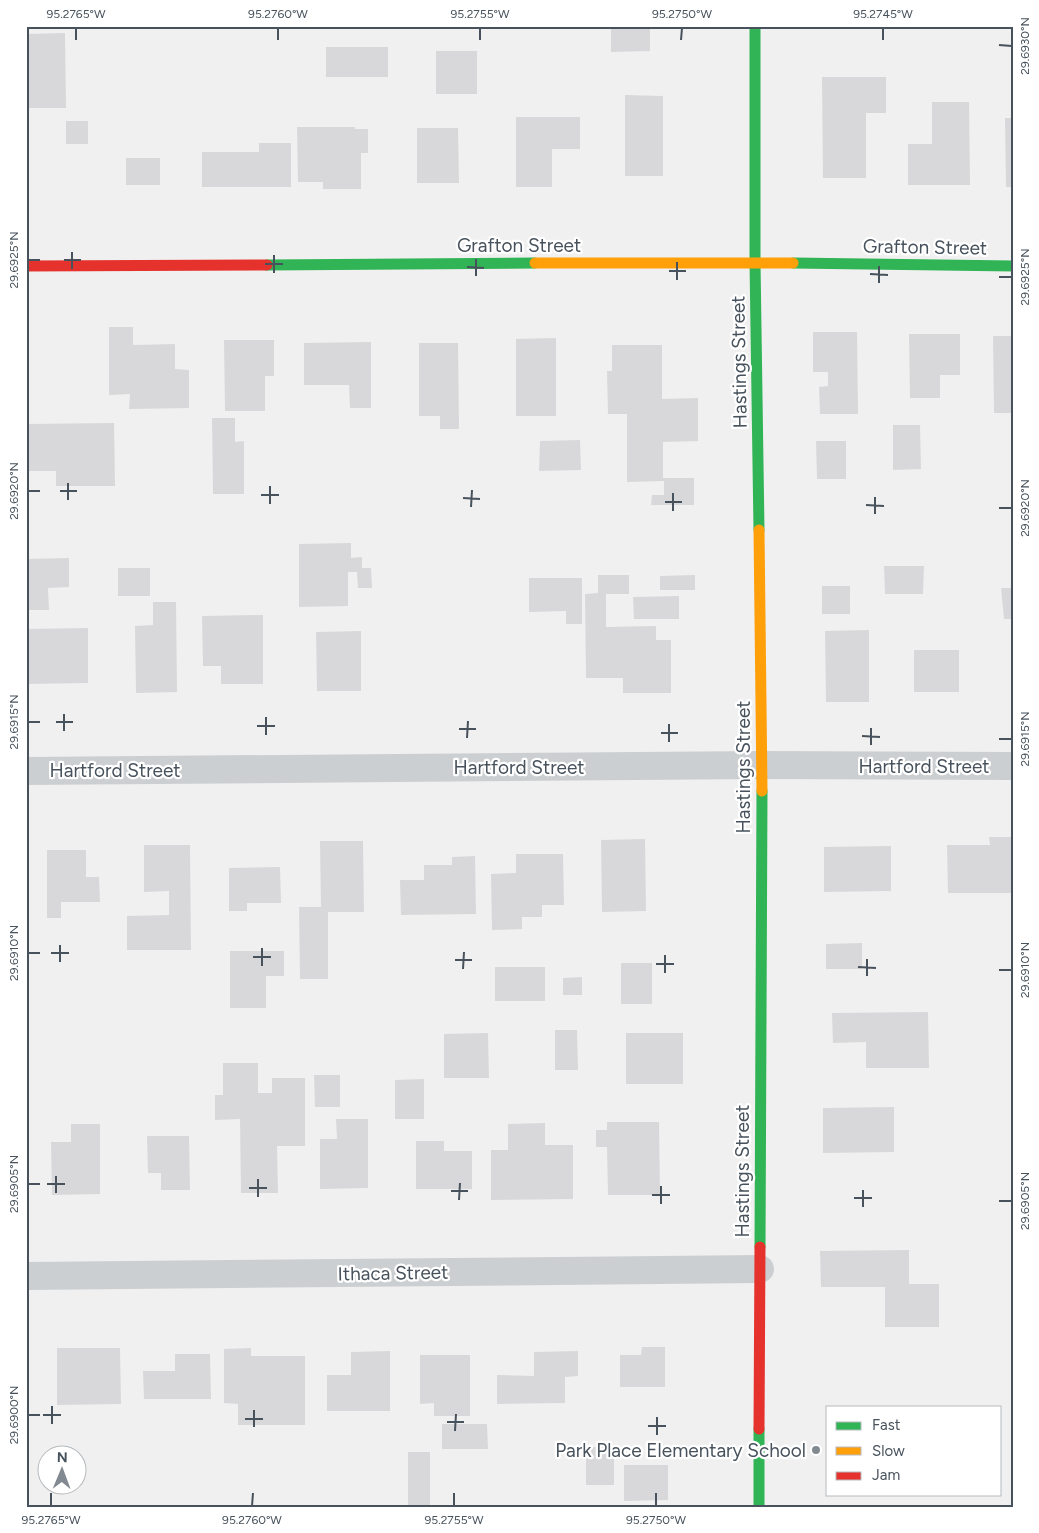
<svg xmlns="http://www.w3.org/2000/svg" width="1039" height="1533" viewBox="0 0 1039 1533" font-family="Figtree,sans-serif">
<rect width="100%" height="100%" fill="#f1f0f0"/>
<g fill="#d8d8da">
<polygon points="611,26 650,26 650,51 611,52"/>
<polygon points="65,33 66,108 26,108 26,34"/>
<rect x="326" y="47" width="62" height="30"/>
<rect x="436" y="51" width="41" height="43"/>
<polygon points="822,77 886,77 886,113 866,113 866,178 823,178"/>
<polygon points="625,95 663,96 663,176 625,176"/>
<polygon points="932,102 969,102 970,185 908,185 908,144 932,144"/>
<polygon points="516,117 580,117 580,149 552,149 552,187 516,187"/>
<polygon points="1005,118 1013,118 1013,187 1006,187"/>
<rect x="66" y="121" width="22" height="23"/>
<polygon points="297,127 355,127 355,129 368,129 368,153 361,153 361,189 323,189 323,182 298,182"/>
<polygon points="417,128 458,128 459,183 417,183"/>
<polygon points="259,143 291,143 291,187 202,187 202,152 259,152"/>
<rect x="126" y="158" width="34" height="27"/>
<polygon points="109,327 133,327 133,345 175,344 175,369 189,370 189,408 129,409 130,394 109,395"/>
<polygon points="813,332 857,332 858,414 820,414 819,387 828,386 828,372 813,372"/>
<polygon points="909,334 960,334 960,375 940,375 940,398 910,398"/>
<polygon points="993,336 1013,336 1013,413 994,413"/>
<polygon points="556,338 556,416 516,416 516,339"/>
<polygon points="224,340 274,340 274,376 265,376 265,411 225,411"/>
<polygon points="371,342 371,408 350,408 349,385 304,385 304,343"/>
<polygon points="419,343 458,343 459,429 440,429 440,416 419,416"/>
<polygon points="612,345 662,345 662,399 698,398 698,441 663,442 663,478 694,478 694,505 651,505 652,495 664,495 664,481 627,482 627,414 608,414 607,371 612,371"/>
<polygon points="212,418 235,418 235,442 244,441 244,494 213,494"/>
<polygon points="114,423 115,486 56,486 56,471 28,471 27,424"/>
<polygon points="893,425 920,425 921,469 893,470"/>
<polygon points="580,440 581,470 539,471 540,441"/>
<polygon points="816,441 846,441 846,479 817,479"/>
<polygon points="351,543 351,558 362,557 362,568 371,568 372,588 358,588 357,572 348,572 348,606 299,607 299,544"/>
<polygon points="69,558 69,587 48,588 49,610 26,610 26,559"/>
<polygon points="884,566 924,566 923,594 885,594"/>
<rect x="118" y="568" width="32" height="28"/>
<polygon points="598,575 629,575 629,594 606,594 606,627 656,626 656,640 671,640 671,693 623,693 623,678 586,678 585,594 598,593"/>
<polygon points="695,575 695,590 660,590 660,576"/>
<polygon points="529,578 582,578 582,624 566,624 566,611 529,612"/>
<rect x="822" y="586" width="28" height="28"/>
<polygon points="1001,588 1013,588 1013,619 1004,619"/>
<polygon points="679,596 679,619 634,619 633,597"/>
<polygon points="153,602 176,602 177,692 136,693 135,626 153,625"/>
<polygon points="263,615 263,684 221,684 221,666 203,666 202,616"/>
<polygon points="88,628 88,683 26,684 26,629"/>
<polygon points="869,630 869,702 826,702 825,631"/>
<polygon points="361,631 361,691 317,691 316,632"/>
<rect x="914" y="650" width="45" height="42"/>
<polygon points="989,837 1013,837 1013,893 948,893 947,845 990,845"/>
<polygon points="645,839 646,911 602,912 601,840"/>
<polygon points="320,841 363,841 364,912 328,912 328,979 300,979 299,907 321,907"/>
<polygon points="144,845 190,845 191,950 127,950 127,916 169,915 169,891 144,892"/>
<polygon points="891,846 891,891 824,892 824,847"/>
<polygon points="47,850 86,850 86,877 99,877 100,902 61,902 61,918 47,918"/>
<polygon points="516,854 563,854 564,905 542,905 542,917 522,917 522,929 492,930 491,874 516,873"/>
<polygon points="475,856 476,914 401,915 400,880 424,880 424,865 452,865 452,857"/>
<polygon points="280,867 281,903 247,903 247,911 229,911 229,868"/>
<polygon points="862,943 862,969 826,969 826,944"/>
<polygon points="230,951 284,951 284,976 266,976 266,1008 230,1008"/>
<rect x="621" y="963" width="31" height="41"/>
<rect x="495" y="967" width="50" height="34"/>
<polygon points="582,977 582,995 563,995 563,978"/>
<polygon points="928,1012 929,1068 866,1068 866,1042 833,1043 832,1013"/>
<polygon points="555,1030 577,1030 578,1070 555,1070"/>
<polygon points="488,1033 489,1078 444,1078 444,1034"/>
<rect x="626" y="1033" width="57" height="51"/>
<polygon points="223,1063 258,1063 258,1093 272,1093 272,1078 305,1078 305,1146 277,1146 278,1193 241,1193 240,1119 215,1120 215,1095 223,1095"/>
<polygon points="314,1075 340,1075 340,1107 315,1107"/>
<polygon points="424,1079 424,1119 395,1119 395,1080"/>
<polygon points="894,1107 894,1152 823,1153 823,1108"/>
<polygon points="336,1119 368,1119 368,1188 320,1189 320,1139 337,1139"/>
<polygon points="607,1122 659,1122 660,1195 608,1195 607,1147 596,1147 596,1130 607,1130"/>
<polygon points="545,1123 545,1145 573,1145 573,1199 491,1200 491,1150 508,1150 508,1124"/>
<polygon points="71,1124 100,1124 100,1194 52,1195 51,1142 71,1142"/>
<polygon points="147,1136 189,1136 190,1190 161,1190 161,1173 148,1173"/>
<polygon points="416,1141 444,1141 444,1151 472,1151 472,1189 416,1189"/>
<polygon points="909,1250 909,1284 939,1284 939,1327 885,1327 885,1287 821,1287 820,1251"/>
<polygon points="642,1347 665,1347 665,1387 620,1387 620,1355 641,1355"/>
<polygon points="57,1348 120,1348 121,1404 57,1405"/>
<polygon points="251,1348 251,1356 305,1356 305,1425 238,1425 238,1404 224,1403 224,1349"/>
<polygon points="390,1351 390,1411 327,1411 327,1375 351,1375 351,1352"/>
<polygon points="578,1351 578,1376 565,1377 565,1403 497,1404 497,1375 534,1376 534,1352"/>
<polygon points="175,1354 210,1354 211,1399 144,1399 143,1371 175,1371"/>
<polygon points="420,1355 470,1355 470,1416 434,1416 434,1403 420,1404"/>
<polygon points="442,1424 487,1424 488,1449 442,1449"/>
<rect x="586" y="1447" width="28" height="38"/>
<polygon points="408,1452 430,1452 430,1505 408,1506"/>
<polygon points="624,1465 668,1465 668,1500 624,1501"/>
</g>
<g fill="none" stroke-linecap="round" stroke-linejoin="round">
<g stroke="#cccfd1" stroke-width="28">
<polyline points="26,771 762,765 1013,766"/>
<polyline points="26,1276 760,1269"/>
</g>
<g stroke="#30b455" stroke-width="11">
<polyline points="755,26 755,262 759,530"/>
<polyline points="793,263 1013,266"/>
<polyline points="267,265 535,263"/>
<polyline points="760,1247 762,791"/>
<polyline points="759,1507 759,1429"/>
</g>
<g stroke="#ff9f0a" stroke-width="11">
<polyline points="535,263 793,263"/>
<polyline points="759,530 762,791"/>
</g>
<g stroke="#e5322d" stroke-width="11">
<polyline points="26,266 267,265"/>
<polyline points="759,1429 760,1247"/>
</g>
</g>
<path fill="none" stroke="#47525c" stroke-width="2" d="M76 40V28M278 40V28M480 40V28M681 40 682 28M883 40V28M999 45 1012 46M28 260H40M64 260H81M265 264H283M467 267 484 268M72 269V252M669 271H686M274 273V255M870 274 888 275M476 276V259M999 277H1012M677 280V262M879 283V266M28 491H40M60 491H77M261 495H279M463 498 480 499M68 500V483M665 502H682M270 504V486M866 505 884 506M471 507 472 490M999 508H1012M673 511V493M875 514V497M28 722H40M56 722H73M257 726H275M459 729H476M64 731V714M661 733H678M266 735V717M862 736 880 737M467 738 468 721M999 739H1012M669 742V724M871 745V728M28 953H40M51 953H69M253 957H271M455 960H472M60 962V945M656 964H674M262 966V948M858 967 876 968M463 969 464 952M999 970H1012M665 973V955M867 976V959M28 1184H40M47 1184H65M249 1188H267M451 1191H468M56 1193V1176M652 1195H670M258 1197V1179M854 1198H872M459 1200 460 1183M999 1201H1012M661 1204V1186M863 1207V1190M28 1415H40M43 1415H61M245 1419H263M447 1422H464M52 1424V1406M648 1426H666M254 1427V1410M455 1431 456 1414M657 1435V1417M51 1506V1493M252 1506 253 1493M454 1506V1493M656 1506V1493"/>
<circle fill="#828990" stroke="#fff" stroke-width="2" cx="816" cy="1450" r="5"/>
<g text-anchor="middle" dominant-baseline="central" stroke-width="4.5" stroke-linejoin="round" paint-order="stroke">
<g font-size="19" fill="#47525c" stroke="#fff">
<text x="519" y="245">Grafton Street</text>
<text transform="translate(925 247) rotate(1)">Grafton Street</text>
<text transform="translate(739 362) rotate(-91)">Hastings Street</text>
<text x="924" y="766">Hartford Street</text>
<text x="519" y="767">Hartford Street</text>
<text transform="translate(743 767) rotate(-90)">Hastings Street</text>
<text x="115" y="770">Hartford Street</text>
<text transform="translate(742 1171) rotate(-90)">Hastings Street</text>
<text transform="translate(393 1273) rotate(-1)">Ithaca Street</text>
</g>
<g font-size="19" fill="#47525c" stroke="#fff" text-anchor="end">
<text x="806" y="1450">Park Place Elementary School</text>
</g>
</g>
<rect width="1039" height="1533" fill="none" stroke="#ffffff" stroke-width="55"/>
<rect x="826" y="1406" width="175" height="90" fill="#ffffff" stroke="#b5babe"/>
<rect x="836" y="1422" width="25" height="8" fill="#30b455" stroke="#b5babe"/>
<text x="872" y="1430" font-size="15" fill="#47525c">Fast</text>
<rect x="836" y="1447" width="25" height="8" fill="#ff9f0a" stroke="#b5babe"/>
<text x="872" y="1456" font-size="15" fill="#47525c">Slow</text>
<rect x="836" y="1472" width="25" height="8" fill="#e5322d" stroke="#b5babe"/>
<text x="872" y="1480" font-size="15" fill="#47525c">Jam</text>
<g transform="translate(62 1470) rotate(1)"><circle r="24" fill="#ffffff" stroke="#b5babe"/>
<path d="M0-4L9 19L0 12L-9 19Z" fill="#828990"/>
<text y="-8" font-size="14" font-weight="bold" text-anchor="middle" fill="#47525c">N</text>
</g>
<rect x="28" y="28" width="984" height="1478" fill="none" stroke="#47525c" stroke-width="2"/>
<g font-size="12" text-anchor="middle" fill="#47525c">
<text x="76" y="18">95.2765°W</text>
<text x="278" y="18">95.2760°W</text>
<text x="480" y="18">95.2755°W</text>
<text x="682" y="18">95.2750°W</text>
<text x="883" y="18">95.2745°W</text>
<text transform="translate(1025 46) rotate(-90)" y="4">29.6930°N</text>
<text transform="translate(14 260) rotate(-90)" y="4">29.6925°N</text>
<text transform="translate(1025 277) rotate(-90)" y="4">29.6925°N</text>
<text transform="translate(14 491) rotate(-90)" y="4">29.6920°N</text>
<text transform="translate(1025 508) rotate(-90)" y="4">29.6920°N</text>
<text transform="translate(14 722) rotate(-90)" y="4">29.6915°N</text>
<text transform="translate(1025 739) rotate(-90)" y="4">29.6915°N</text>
<text transform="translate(14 953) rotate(-90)" y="4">29.6910°N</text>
<text transform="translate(1025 970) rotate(-90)" y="4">29.6910°N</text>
<text transform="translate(14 1184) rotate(-90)" y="4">29.6905°N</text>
<text transform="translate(1025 1201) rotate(-90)" y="4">29.6905°N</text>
<text transform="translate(14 1415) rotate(-90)" y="4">29.6900°N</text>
<text x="51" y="1524">95.2765°W</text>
<text x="252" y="1524">95.2760°W</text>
<text x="454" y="1524">95.2755°W</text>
<text x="656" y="1524">95.2750°W</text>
</g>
</svg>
